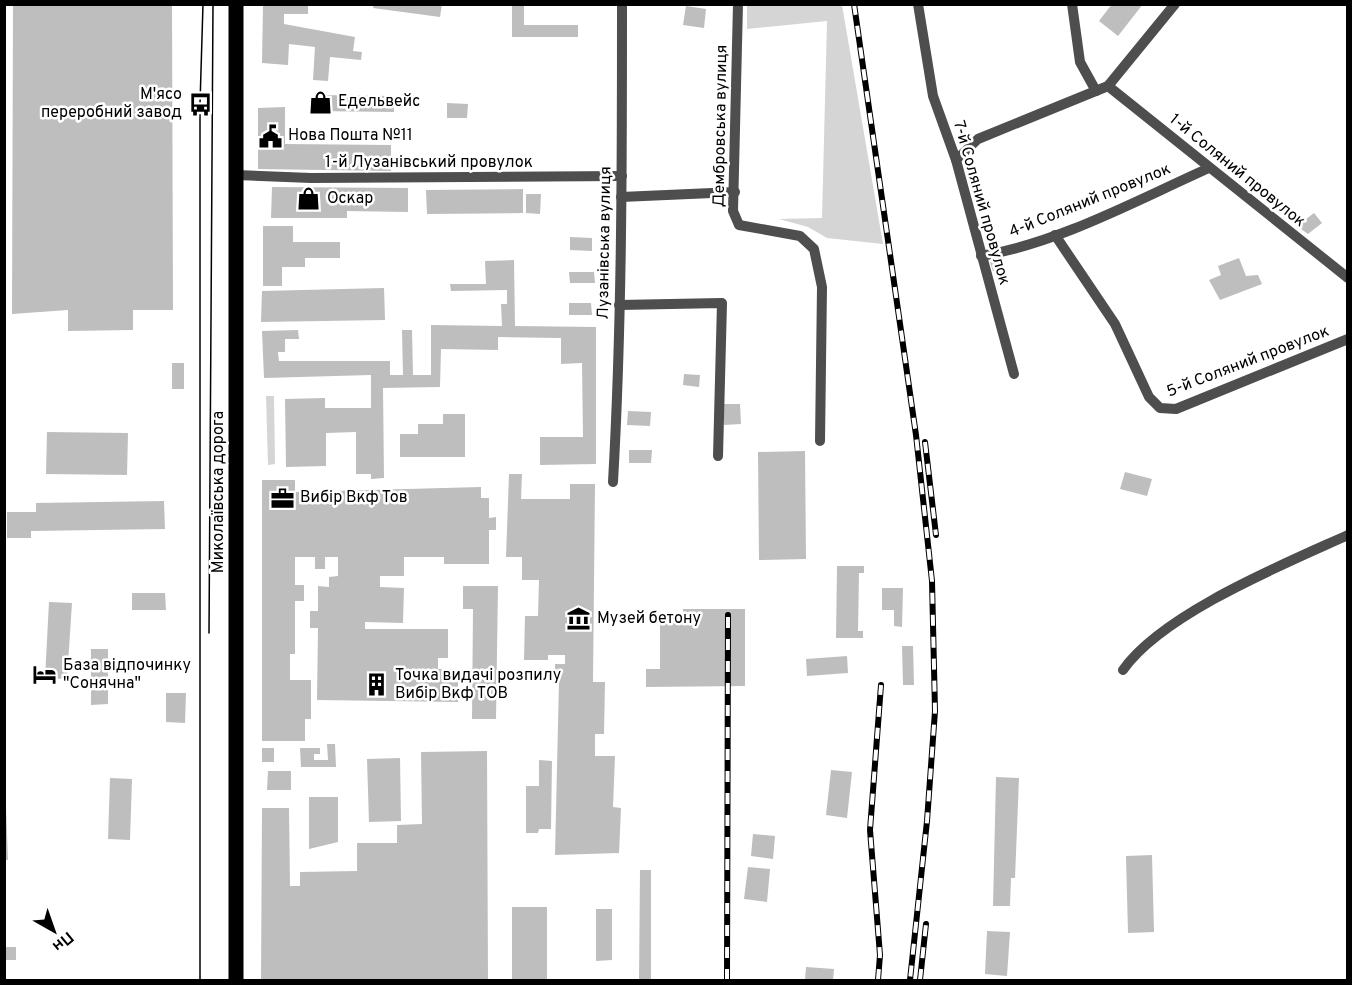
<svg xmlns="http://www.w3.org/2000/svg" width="1352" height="985" viewBox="0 0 1352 985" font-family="Overpass,sans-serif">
<rect width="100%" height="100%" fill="#fff"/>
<g fill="#d5d5d5">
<polygon points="747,5 842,5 883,244 827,238 808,227 779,219 822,218 827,21 747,29"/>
<polygon points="266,396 274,396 275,464 268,465"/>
</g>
<g fill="#bebebe">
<polygon points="13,4 172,4 173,310 133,310 133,330 68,331 68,310 12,314"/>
<polygon points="263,4 308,4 308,14 284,14 284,24 355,37 353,51 362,52 361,60 330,57 328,81 313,80 315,47 289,44 288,65 262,63"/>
<polygon points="374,4 442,4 440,17 373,8"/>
<polygon points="512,4 524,4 524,25 578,25 578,37 512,37"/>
<polygon points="1112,4 1143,4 1118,36 1099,21"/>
<polygon points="686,6 706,9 704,28 683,25"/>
<polygon points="316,95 394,96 394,112 316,111"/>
<polygon points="447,103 468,104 467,118 447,118"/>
<polygon points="285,107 285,144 391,145 391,171 258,169 258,108"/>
<polygon points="272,187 408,188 408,212 347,211 347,218 271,218"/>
<polygon points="523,189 523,213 427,214 426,190"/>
<polygon points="526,194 541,194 540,214 526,213"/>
<polygon points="1314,213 1322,223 1308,234 1297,226"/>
<polygon points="263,226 293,226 293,242 340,242 340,258 305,258 305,267 282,267 282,286 263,286"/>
<polygon points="570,237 592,238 592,251 570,250"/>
<polygon points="1239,258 1246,276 1258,275 1262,284 1220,300 1209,280 1221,275 1218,266"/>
<polygon points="1000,259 1003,268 993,271 990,262"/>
<polygon points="514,260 515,326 596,327 596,464 540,465 540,437 583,437 582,363 561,364 561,338 498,337 498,350 441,349 440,387 383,388 384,478 371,479 371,474 356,474 356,432 326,433 326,466 286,467 285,399 325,398 325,408 371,408 371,375 264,378 262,331 298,330 299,339 285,339 285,352 278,352 279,361 390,361 390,375 403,375 402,330 412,330 413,375 431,375 431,325 502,326 501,304 507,304 507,290 451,291 450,284 486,284 485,261"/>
<polygon points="569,272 594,272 595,283 570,283"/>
<polygon points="384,288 385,320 261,322 262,291"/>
<polygon points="569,303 591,303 592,315 569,315"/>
<rect x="172" y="363" width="12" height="26"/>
<polygon points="684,374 700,375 699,387 683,385"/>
<polygon points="724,404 740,404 741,424 724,425"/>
<polygon points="628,411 651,412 650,426 627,425"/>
<polygon points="443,414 465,414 465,457 400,457 400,434 418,434 418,424 443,424"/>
<polygon points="47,432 128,433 127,475 46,474"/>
<polygon points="629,450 652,450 651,463 629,463"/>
<polygon points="805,451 806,559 759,560 758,452"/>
<polygon points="1125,472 1152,479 1147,496 1120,489"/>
<polygon points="509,474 522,474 521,499 570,499 570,484 595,484 593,682 605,682 604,734 595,734 595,756 615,756 613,807 621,808 619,853 555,855 559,681 555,681 555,664 565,664 565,655 548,655 548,660 524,660 525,616 538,616 539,580 522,580 522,557 506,557"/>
<polygon points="262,480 295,480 295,492 481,487 481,498 489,498 489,518 496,517 496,530 489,530 489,564 444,564 444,557 404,557 404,576 380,576 380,587 404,588 403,623 365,622 365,629 448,629 448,658 438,658 438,669 458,669 458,702 317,700 318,628 310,628 310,611 318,611 318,586 329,587 329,577 338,576 338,557 325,557 325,569 315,569 315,557 295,557 295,585 304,585 304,601 295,601 295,654 290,654 290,680 311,680 311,719 305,719 305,741 262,741"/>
<polygon points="164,501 165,529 31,531 31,538 7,538 7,512 36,512 36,503"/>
<polygon points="837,566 864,566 864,573 859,573 858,631 863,631 863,638 836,638"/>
<polygon points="463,586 498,586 496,719 472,719 473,609 463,609"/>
<polygon points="882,588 903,588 902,627 894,626 894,610 882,610"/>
<polygon points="132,593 165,593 166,610 132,610"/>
<polygon points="49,602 72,603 67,679 45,678"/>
<polygon points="683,609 745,609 745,686 646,687 646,669 660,669 660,621 683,621"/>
<polygon points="902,646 913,646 914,685 903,685"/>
<polygon points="91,649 108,649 108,704 91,705"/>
<polygon points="847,656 848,673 807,676 806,659"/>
<polygon points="166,693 186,693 185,723 166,722"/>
<polygon points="327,744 335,744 336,767 301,767 300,748 320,748 320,754 314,754 314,760 328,760"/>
<rect x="262" y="748" width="12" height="14"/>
<polygon points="487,751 488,980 261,980 262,808 289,808 290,886 300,886 300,872 357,871 357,843 397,843 397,825 422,824 421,752"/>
<polygon points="400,758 401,821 369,822 367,759"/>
<polygon points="539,760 552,761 551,829 539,829 538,833 526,833 526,786 539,786"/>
<polygon points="831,770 852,772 847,818 826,815"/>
<polygon points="268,771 291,771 291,790 267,790"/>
<polygon points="996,777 1019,778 1015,878 1011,878 1010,906 993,906"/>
<polygon points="110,778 132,779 130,840 108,839"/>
<polygon points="309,797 338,797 338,842 309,849"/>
<polygon points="4,808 6,808 8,860 4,860"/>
<polygon points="753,834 775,836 773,859 751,856"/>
<polygon points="1152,855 1154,932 1128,933 1126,856"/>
<polygon points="748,867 770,869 767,902 744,899"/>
<polygon points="640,870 651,870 651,980 639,980"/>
<rect x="512" y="907" width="35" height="73"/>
<polygon points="596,909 612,909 612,960 596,961"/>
<polygon points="987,931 1010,932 1007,976 985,974"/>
<rect x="4" y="947" width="12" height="13"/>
<polygon points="806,967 834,969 833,980 805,980"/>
</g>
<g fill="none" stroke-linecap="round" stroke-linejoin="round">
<g stroke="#4e4e4e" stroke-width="10">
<polyline points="738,4 733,211 739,225 800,236 814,249 822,287 820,441"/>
<polyline points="918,4 933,96 956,160 1014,374"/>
<polyline points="1072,4 1080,62 1096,91"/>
<polyline points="1108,86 1348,278"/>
<polyline points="956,160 978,139 1108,86 1175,4"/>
<polyline points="236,175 311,178 622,176"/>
<polyline points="621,197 735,192"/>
<polyline points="1055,235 1115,324 1149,397 1160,408 1176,409 1348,339"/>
<path d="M981 256C1059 243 1137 200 1209 168"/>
<polyline points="619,305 722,303 718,456"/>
<path d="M613 482C622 323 622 164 622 4"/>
<path d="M1123 670C1162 614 1284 564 1348 535"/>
</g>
<polyline stroke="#000" stroke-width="15" points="236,980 236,4"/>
<g stroke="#000" stroke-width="1.5">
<polyline points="209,633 213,4"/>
<polyline points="200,980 200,104 203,4"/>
</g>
<defs>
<g id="rail">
<polyline points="854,4 916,435 932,581 935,711 927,821 910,980"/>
<polyline points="925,442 936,535"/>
<polyline points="727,980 728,615"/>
<polyline points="878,980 880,955 870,830 881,685"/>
<polyline points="920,980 926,924"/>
</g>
</defs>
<use href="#rail" stroke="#000" stroke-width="6"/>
<use href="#rail" stroke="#fff" stroke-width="4" stroke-dasharray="11" stroke-linecap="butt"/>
</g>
<defs>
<symbol id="shop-bare" viewBox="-9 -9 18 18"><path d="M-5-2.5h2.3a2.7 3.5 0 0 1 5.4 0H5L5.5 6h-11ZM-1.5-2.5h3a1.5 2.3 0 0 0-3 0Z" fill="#000" stroke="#fff" stroke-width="2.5" paint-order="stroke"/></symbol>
<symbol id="bus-bare" viewBox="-9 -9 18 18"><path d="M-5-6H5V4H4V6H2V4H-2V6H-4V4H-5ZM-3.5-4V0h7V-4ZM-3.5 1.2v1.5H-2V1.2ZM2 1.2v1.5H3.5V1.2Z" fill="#000" stroke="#fff" stroke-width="2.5" paint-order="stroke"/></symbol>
<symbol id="civic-bare" viewBox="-9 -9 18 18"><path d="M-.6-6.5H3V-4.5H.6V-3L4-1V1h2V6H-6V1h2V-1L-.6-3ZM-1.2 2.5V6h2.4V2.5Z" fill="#000" stroke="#fff" stroke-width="2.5" paint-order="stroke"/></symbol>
<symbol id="office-bare" viewBox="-9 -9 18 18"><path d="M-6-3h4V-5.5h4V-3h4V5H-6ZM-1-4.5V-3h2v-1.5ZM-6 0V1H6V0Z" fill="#000" stroke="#fff" stroke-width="2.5" paint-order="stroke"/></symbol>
<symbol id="museum-bare" viewBox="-9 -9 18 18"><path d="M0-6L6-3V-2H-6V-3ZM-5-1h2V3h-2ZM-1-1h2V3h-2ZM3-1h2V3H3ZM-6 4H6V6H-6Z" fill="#000" stroke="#fff" stroke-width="2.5" paint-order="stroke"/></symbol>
<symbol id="hotel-bare" viewBox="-9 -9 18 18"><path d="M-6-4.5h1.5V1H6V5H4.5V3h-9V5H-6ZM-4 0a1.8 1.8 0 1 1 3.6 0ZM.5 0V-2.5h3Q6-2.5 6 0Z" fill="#000" stroke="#fff" stroke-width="2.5" paint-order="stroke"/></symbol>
<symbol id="building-bare" viewBox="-9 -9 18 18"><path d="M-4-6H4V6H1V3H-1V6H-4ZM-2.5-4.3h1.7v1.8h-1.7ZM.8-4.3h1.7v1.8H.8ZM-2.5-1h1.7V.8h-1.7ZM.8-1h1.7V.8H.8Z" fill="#000" stroke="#fff" stroke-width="2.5" paint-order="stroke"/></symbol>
</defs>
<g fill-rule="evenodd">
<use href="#shop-bare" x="304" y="86" width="33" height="33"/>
<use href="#bus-bare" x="184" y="88" width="33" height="33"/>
<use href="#civic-bare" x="254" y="120" width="33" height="33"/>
<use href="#shop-bare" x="292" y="182" width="33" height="33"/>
<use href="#office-bare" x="266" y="482" width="33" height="33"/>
<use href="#museum-bare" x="562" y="602" width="33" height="33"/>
<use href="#hotel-bare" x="28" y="658" width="33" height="33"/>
<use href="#building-bare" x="360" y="668" width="33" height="33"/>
</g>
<g text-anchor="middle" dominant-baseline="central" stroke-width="5" stroke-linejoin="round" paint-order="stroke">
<g font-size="16" fill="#000" stroke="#fff" text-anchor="start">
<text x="182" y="95" text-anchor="end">М'ясо<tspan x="182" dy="18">переробний завод</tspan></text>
<text x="338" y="102">Едельвейс</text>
<text x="288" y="136">Нова Пошта №11</text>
<text x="327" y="199">Оскар</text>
<text x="300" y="498">Вибір Вкф Тов</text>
<text x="597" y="619">Музей бетону</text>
<text x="63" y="666">База відпочинку<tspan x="63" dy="18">"Сонячна"</tspan></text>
<text x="395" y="676">Точка видачі розпилу<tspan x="395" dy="18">Вибір Вкф ТОВ</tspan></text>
</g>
<g font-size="16" fill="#000" stroke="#fff">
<text transform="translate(721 126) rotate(-89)">Дембровська вулиця</text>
<text x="429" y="163">1-й Лузанівський провулок</text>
<text transform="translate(1237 171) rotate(39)">1-й Соляний провулок</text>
<text transform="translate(1090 201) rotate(-22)">4-й Соляний провулок</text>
<text transform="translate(981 203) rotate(74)">7-й Соляний провулок</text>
<text transform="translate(605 243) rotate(-89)">Лузанівська вулиця</text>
<text transform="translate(1248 362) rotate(-21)">5-й Соляний провулок</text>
<text transform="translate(219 492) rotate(-90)">Миколаївська дорога</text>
</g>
</g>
<rect width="1352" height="985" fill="none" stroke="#000000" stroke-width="12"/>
<g transform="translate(54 931) rotate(140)" stroke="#ffffff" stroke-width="4.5" paint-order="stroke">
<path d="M0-4.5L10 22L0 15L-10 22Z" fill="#000000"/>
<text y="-9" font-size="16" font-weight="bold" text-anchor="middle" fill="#000000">Пн</text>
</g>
</svg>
